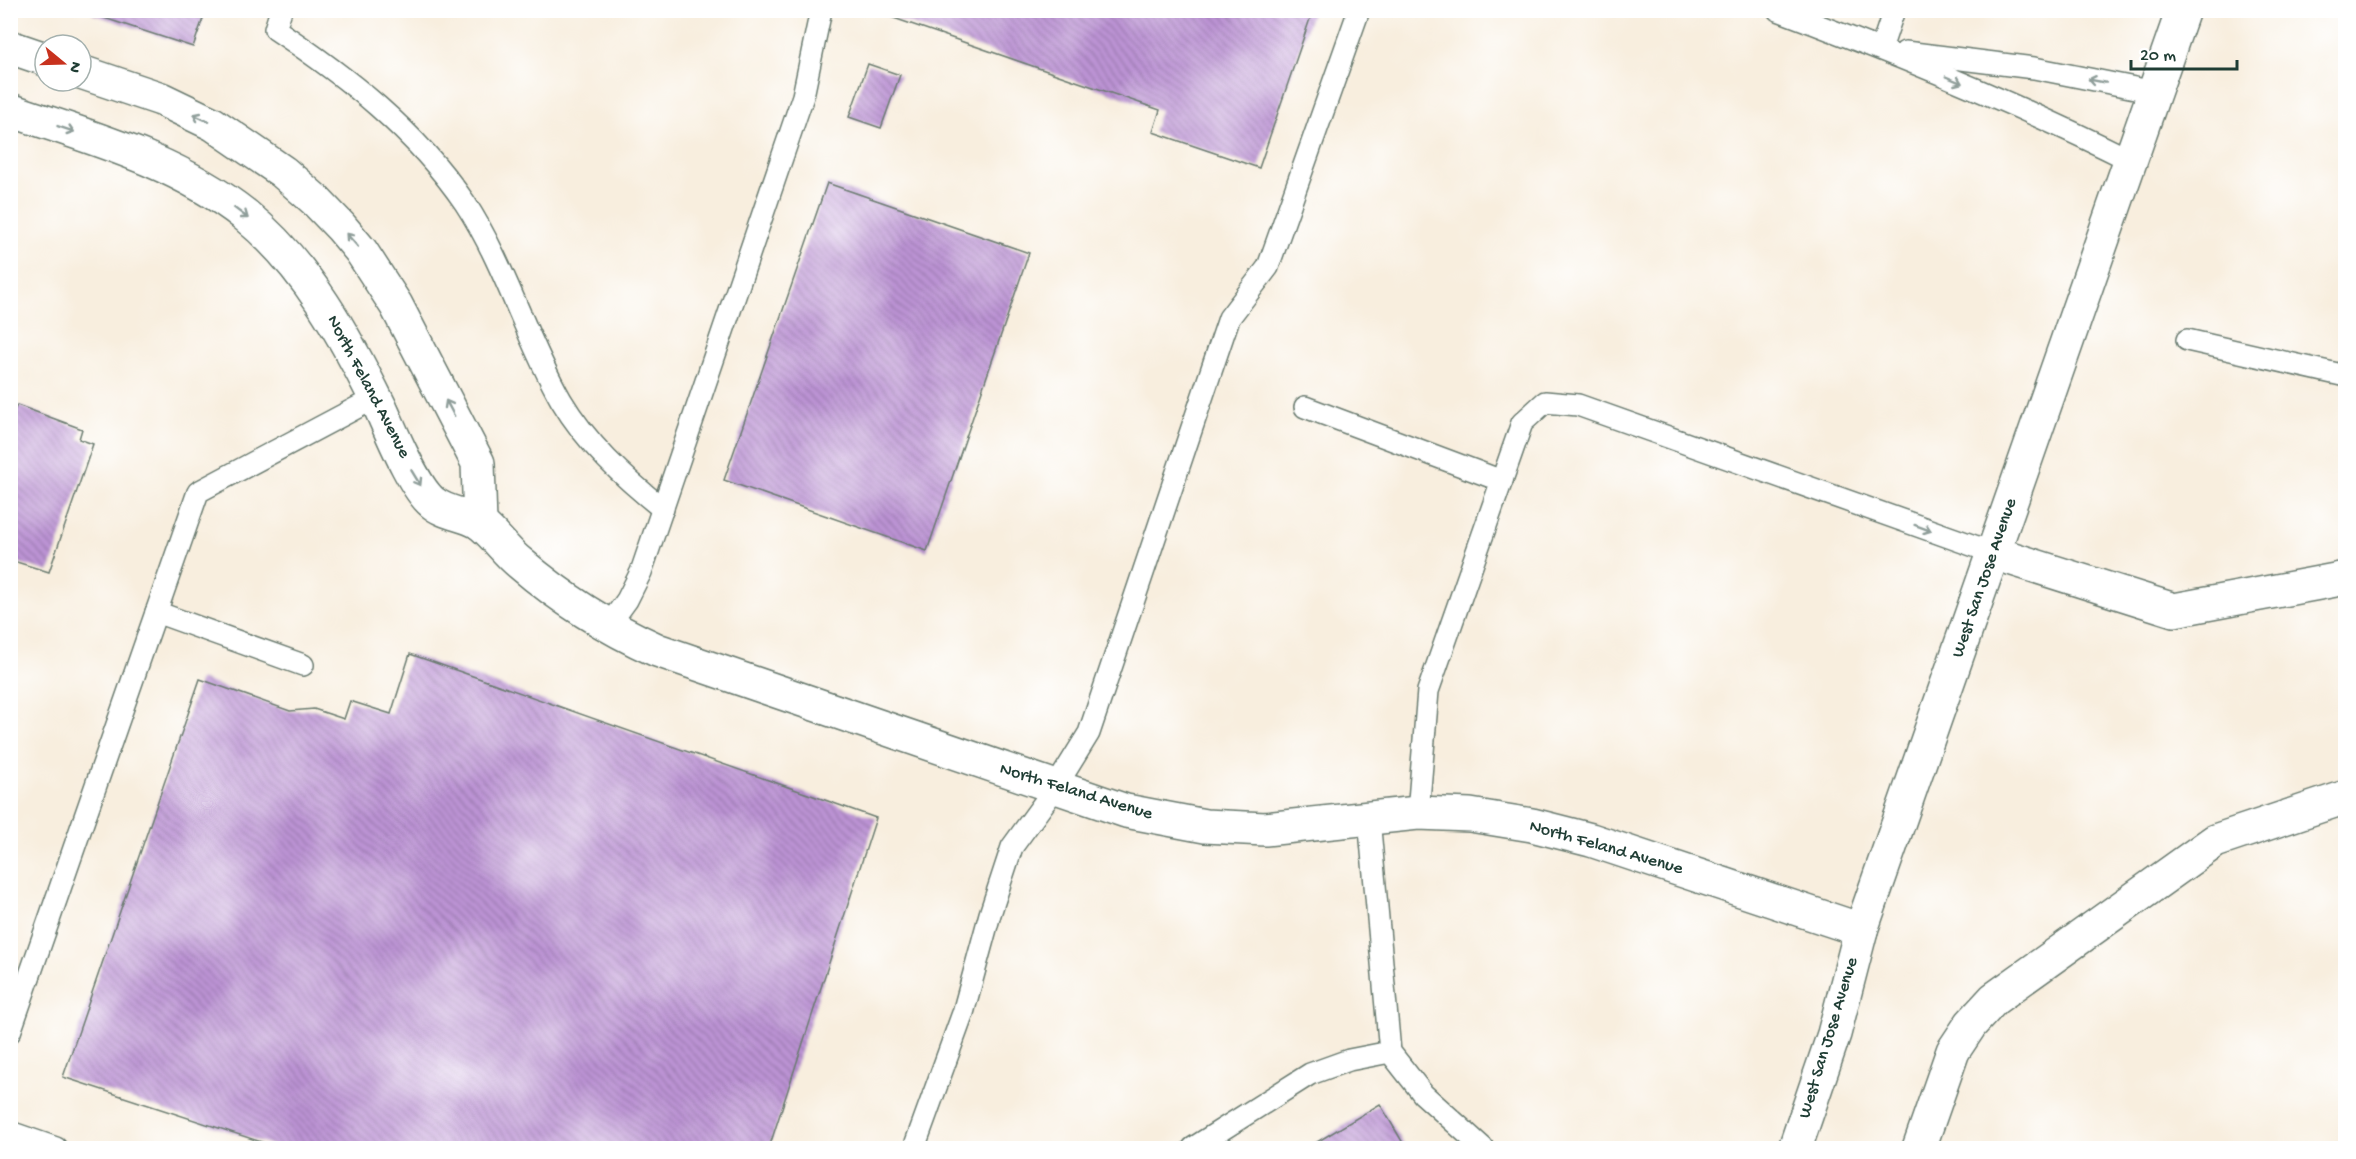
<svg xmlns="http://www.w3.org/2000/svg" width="2356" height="1159" viewBox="0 0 2356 1159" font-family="'Gochi Hand',sans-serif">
<defs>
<pattern id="building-back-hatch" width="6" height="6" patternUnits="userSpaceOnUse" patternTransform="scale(1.5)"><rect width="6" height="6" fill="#bc93d4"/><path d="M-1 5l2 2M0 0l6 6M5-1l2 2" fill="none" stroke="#9879ad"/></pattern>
</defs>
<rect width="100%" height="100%" fill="#fff"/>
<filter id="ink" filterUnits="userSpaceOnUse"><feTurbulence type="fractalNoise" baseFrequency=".0167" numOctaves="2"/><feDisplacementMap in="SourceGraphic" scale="12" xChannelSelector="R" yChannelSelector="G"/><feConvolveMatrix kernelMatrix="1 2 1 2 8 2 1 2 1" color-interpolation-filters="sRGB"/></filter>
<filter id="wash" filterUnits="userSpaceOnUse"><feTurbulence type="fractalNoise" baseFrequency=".008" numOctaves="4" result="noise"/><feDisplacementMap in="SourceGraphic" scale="24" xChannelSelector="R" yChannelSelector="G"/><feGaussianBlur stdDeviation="1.35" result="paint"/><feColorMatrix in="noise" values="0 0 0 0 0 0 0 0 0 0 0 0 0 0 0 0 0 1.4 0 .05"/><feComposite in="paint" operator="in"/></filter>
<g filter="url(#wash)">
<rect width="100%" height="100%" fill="#f8eede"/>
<g id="blocks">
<g fill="url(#building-back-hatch)">
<polygon points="93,10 206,10 193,47 92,14"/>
<polygon points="886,10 1313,10 1259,168 1153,132 1160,110 885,15"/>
<polygon points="868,64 900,75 881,128 849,117"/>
<polygon points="827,183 1029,253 927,551 724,480"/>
<polygon points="17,405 82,429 79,439 93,444 49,572 10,560 10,419"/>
<polygon points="410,654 876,818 769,1148 280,1148 63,1077 200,679 290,711 314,709 344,719 350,701 391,714"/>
<polygon points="1380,1104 1406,1148 1307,1148"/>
</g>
</g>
</g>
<g filter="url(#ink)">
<use href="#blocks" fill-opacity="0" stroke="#6b7b70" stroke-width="1.5"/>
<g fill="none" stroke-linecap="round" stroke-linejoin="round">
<defs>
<g id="service">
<path d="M281 10 275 29C347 77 415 130 465 203 505 264 525 337 561 400 587 444 624 478 663 509"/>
<path d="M1778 10C1898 55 2016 103 2130 160"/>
<polyline points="1881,49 1894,10"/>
<polyline points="1905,52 2034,68 2155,92"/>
<polyline points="2187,340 2346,376"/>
<polyline points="1305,407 1502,481"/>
<polyline points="156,612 303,665"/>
<polyline points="608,626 627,600 641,572 803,96 821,10"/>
<polyline points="1418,813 1428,691 1522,423 1545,402 1578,405 1994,553"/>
<polyline points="1369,818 1390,1052 1423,1094 1483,1148"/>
<polyline points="10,1032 198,492 375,398"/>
<polyline points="10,1132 56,1148"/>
<polyline points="914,1148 963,1013 990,914 1012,847 1055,788 1089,733 1229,318 1268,267 1359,10"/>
<polyline points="1193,1148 1310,1074 1349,1060 1390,1052"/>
</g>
<g id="minor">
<polyline points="10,47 45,59"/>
<polyline points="81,72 161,99 213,124 283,172 315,200 341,227 361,251 396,305 478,463 480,523"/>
<path d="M10 110C92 138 177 161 245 215 307 265 346 338 380 407 391 431 413 486 432 502 444 513 465 514 478 522 491 530 506 552 520 563 563 600 606 627 657 650L1126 811 1205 826 1265 829 1418 813 1470 815 1532 825 1591 840 1861 930"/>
<polyline points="1994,553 2174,610 2346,578"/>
<polyline points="1795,1148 1834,1034 1861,930 2183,10"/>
<polyline points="1919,1148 1953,1051 1971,1024 1994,999 2215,841 2346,797"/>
</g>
</defs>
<use href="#service" stroke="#6b7b70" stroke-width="24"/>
<use href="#minor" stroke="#6b7b70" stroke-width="36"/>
<use href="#service" stroke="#fff" stroke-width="21"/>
<use href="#minor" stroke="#fff" stroke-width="33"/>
</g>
<defs><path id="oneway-shaft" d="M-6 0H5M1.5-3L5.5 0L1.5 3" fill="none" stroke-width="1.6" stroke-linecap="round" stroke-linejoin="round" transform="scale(1.5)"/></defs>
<g stroke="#8f9e9a">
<use href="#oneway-shaft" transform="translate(1954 80) rotate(23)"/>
<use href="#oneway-shaft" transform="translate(2097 81) rotate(-169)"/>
<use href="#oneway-shaft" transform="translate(201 118) rotate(-155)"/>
<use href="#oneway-shaft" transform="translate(66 129) rotate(19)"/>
<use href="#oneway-shaft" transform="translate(241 213) rotate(37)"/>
<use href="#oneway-shaft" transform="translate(352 240) rotate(-131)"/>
<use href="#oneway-shaft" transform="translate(450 408) rotate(-118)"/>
<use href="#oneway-shaft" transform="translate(416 478) rotate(59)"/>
<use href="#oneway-shaft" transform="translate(1923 528) rotate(20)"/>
</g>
</g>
<g text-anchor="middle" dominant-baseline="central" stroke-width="4.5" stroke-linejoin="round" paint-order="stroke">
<g font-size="18" fill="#1f3d34" stroke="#fff">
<text transform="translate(368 387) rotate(62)">North Feland Avenue</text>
<text transform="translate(1985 578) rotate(-71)">West San Jose Avenue</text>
<text transform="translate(1076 792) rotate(17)">North Feland Avenue</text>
<text transform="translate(1606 848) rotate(16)">North Feland Avenue</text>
<text transform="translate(1829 1038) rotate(-73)">West San Jose Avenue</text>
</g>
</g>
<rect width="2356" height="1159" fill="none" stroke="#fff" stroke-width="36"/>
<g transform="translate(63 63) rotate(109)"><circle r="28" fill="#ffffff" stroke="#a5b1ae" stroke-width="1.5"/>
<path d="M0-4.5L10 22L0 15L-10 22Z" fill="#c8321e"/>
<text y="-9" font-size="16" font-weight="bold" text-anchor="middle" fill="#1f3d34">N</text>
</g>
<path d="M2131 60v9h106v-9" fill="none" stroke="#1f3d34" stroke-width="3"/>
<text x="2140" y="60" font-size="18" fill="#1f3d34" stroke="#ffffff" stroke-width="4.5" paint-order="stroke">20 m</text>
</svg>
